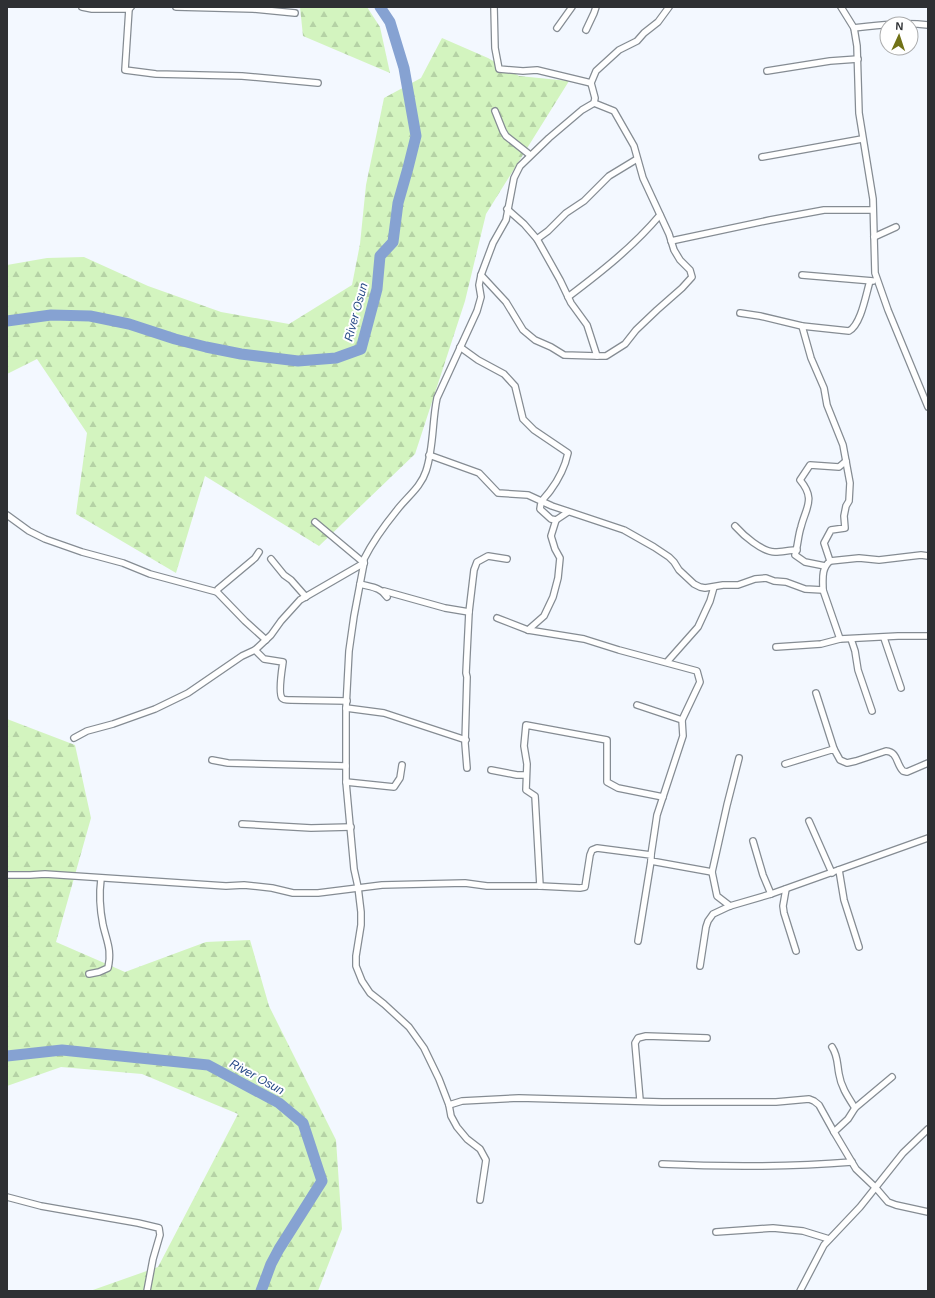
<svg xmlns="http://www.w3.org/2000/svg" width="935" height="1298" viewBox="0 0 935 1298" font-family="Helvetica,sans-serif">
<defs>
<pattern id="forest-firs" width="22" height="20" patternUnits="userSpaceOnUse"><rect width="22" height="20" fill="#d3f4bf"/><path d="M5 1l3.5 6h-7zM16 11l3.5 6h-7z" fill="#b5d2a5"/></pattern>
</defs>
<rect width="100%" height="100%" fill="#f3f8ff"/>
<g fill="url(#forest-firs)">
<polygon points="300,7 367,7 380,27 390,73 303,36"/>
<polygon points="442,38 488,58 519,76 569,81 486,214 465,301 415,454 319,546 205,476 176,573 76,514 87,433 37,359 7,374 7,265 47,258 84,257 148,286 221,312 289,324 352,285 360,244 366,185 384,98 421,78"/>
<polygon points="7,719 75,745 91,818 56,942 125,972 206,942 250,940 269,1006 336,1140 342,1229 318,1291 90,1291 158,1267 238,1114 142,1074 61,1067 7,1086"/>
</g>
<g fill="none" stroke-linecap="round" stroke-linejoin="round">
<g stroke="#86a2d2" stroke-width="11">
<polyline points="7,321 51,315 90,316 129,324 175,339 206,347 241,354 298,361 336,358 361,349 377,289 380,256 393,242 398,203 408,168 416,136 404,68 390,22 380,7"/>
<polyline points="7,1056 62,1050 208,1065 279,1103 303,1123 322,1181 279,1249 271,1264 261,1291"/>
</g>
<defs>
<g id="minor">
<polyline points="82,7 92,9 129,9"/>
<polyline points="131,7 129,9 125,70 156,74 242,76 318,83"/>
<polyline points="176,7 253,9 295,13"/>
<polyline points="494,7 495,48 499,69 523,71 537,70 591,83"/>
<polyline points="841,7 854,28 857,46 859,113 873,199 875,273 888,310 928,407"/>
<polyline points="557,28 572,7"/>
<path d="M854 28C879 25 903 22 928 25"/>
<polyline points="586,30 594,13 596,7"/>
<polyline points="767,71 830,61 858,59"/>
<polyline points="495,111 503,131 506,136 530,155"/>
<polyline points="762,157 862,139"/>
<polyline points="507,209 524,224 537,239 560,280 571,303 587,325 597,356 606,356 625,344 636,330 657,310 682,288 692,277 690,270 680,260 674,250 669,234 643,178 634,146 614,111 594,103"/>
<polyline points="874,237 896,227"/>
<polyline points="537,239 548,231 566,213 584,201 609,176 637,159"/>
<polyline points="671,241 770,220 824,210 873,210"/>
<polyline points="481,275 506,302 523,330 535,340 551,347 564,355 597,356"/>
<polyline points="802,275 873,281"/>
<path d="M568 297C601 272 633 247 660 215"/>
<path d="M740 313 760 316 802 326 849 331C861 325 866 294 870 281"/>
<path d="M460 347 478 360 504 374 515 386 523 419 534 430 568 453C565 467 559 479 550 491 544 499 541 499 540 509L551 519 556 520"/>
<path d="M429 455 479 473 498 493 528 495 552 506 624 530 654 547 669 557 674 562 679 570 694 584 700 587 705 588 723 585H738L755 579 766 578 774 581 786 582 805 589 823 590C823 579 821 569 830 561L824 543 831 530 845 528 844 516 846 506 849 501 850 483 843 445 827 405 824 388 811 358 802 326"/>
<polyline points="7,515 29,531 45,539 82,552 123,563 150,574 217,592"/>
<polyline points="315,522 364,563"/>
<path d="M735 526C743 535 762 552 775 552 782 552 790 550 797 550"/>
<polyline points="259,552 255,558 218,589 217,592 245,621 266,640"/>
<polyline points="271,559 284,575 291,580 306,597"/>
<polyline points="830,561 859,558 879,560 921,555 928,556"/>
<path d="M825 566 805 562 795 555C798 545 798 536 801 527 806 507 816 499 800 480L810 465 839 467 846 461"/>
<path d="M360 584C370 587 381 587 387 597"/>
<polyline points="823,590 840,639"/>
<polyline points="384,591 445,608 469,612"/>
<polyline points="497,618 528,630 584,639 619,650 697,671 700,682 682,720"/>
<polyline points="528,630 544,616 553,597 558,578 560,558 555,549 551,536 556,520 568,512"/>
<polyline points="884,638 901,688"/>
<polyline points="851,639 855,651 858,670 872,711"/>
<polyline points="776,647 821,644 840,639 898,636 928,636"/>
<path d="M255 650 264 659 283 662C282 669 278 693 282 698 283 700 288 700 291 700L347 701"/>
<polyline points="667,662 698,627 710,601 714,587"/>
<polyline points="816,693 834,749"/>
<polyline points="637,705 682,720 683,736 657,815 651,855"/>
<polyline points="346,708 384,713 466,740"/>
<polyline points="74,738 87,731 113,724 155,709 188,693 242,656 255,650 271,635 281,621 300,600 364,563"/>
<polyline points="212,760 228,763 346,766"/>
<path d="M785 764 834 749 840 760 847 763 856 761 886 751C898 752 896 764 903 771L907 772 928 763"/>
<polyline points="467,768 465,743 467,677 466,673 469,612 474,570 477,562 488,556 507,559"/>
<polyline points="491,770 517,775 526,775"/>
<polyline points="346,782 394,787 400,778 402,765"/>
<polyline points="809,821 832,873"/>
<polyline points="242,824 311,828 351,827"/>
<polyline points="753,841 763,875 771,894"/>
<polyline points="839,870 844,900 859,947"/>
<polyline points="7,875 30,875 45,874 226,886 244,885 272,888 293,893 318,893 382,885 465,883 487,886 540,886 580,888 585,887 590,855 592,850 597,848 651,855 651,861 712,872"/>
<polyline points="540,886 535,796 526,790 527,764 524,746 526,725 607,740 607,782 618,788 663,797"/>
<polyline points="786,889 783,906 784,913 796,951"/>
<polyline points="730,906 717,896 712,872 727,805 739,758"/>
<polyline points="638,941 651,861"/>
<polyline points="700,966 706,927 708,921 713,914 730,906 771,894 928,838"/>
<path d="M89 974 99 972 108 968C112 950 107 942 103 925 100 910 99 894 101 879"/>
<path d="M832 1047C838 1056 837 1064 839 1074 841 1087 848 1097 855 1108"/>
<polyline points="640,1100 635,1043 638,1038 646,1036 707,1038"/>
<polyline points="449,1105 462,1101 519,1098 662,1102 776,1102 809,1099 814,1101 819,1105 834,1132 856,1169 876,1188 888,1202 896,1205 928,1212"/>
<polyline points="834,1132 848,1119 855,1108 892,1077"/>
<path d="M662 1164C725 1167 788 1167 852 1162"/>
<polyline points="7,1197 41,1206 138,1223 159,1228 160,1235 153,1259 147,1291"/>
<path d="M480 1200 486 1160 480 1149 467 1139 457 1127 451 1116 449 1105 439 1079 424 1048 409 1027 384 1004 370 993 362 981 356 966V956L361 925V912L358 887 354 869 346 782V708L349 651 354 616 364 563V559C373 541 384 526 397 510 407 497 421 487 426 471 434 447 432 421 437 398L477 311 481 297 479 285 481 275 493 243 506 220 514 178 520 166 549 138 582 110 594 103 595 98 591 83 596 71 619 50 637 41 644 33 658 22 669 7"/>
<polyline points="716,1232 773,1228 803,1231 829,1239"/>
<polyline points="800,1291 824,1245 860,1207 903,1153 928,1129"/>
</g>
</defs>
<use href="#minor" stroke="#858c93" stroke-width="8"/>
<use href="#minor" stroke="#fff" stroke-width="5.5"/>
</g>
<g text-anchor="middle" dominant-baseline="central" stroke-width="4" stroke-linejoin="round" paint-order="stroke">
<g font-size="12" font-style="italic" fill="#294c88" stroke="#fff">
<text transform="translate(356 312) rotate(-75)">River Osun</text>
<text transform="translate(257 1077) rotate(29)">River Osun</text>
</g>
</g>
<rect width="935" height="1298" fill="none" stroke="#2e3033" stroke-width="16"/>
<g transform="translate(899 36) rotate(3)"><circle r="19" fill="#ffffff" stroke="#abacad"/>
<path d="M0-3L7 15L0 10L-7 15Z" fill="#717217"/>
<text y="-6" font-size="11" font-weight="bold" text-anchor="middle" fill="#2e3033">N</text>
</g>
</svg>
